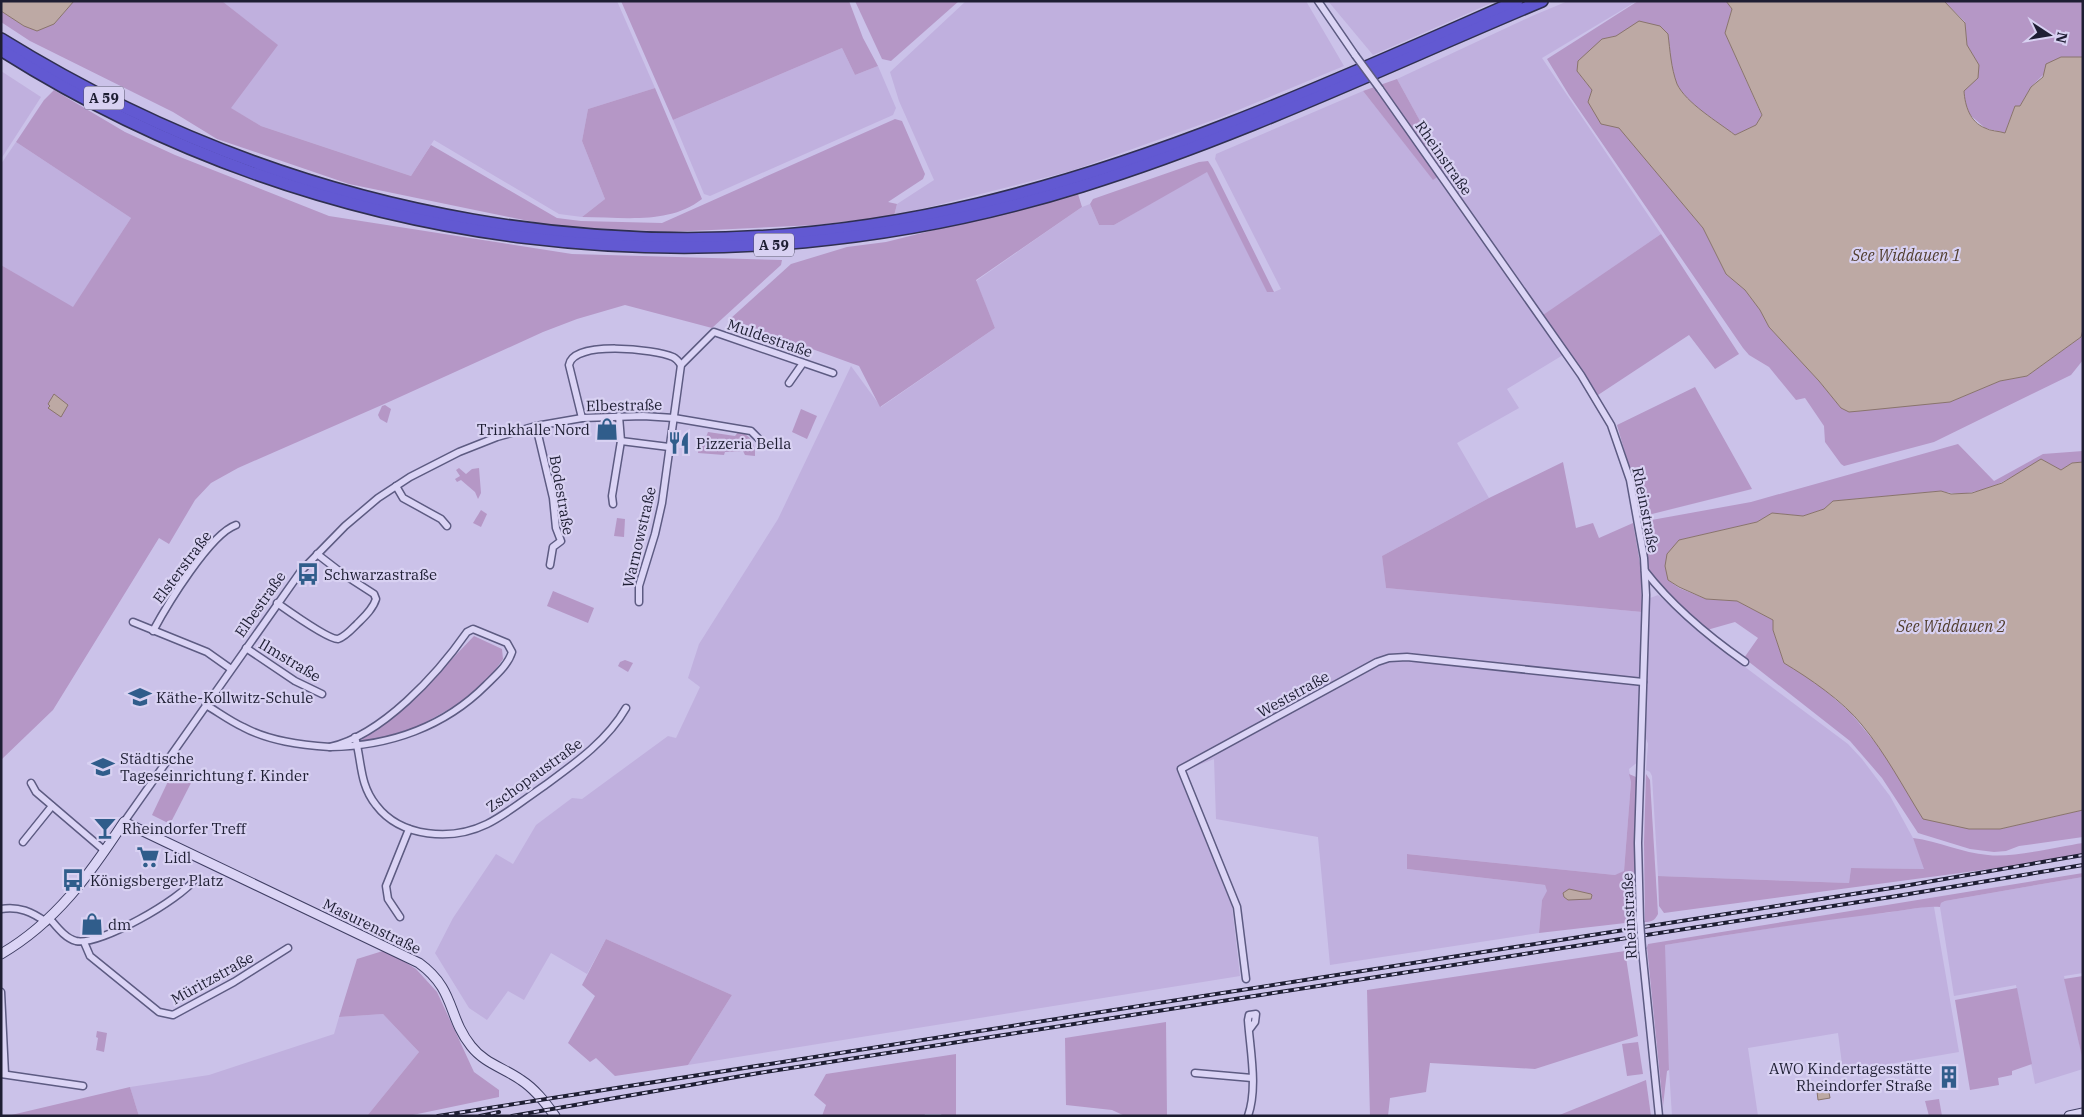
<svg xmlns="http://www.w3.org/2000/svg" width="2084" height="1117" viewBox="0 0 2084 1117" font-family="'IBM Plex Serif',serif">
<rect width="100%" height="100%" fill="#cbc2e9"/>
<g fill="#c0b0de">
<polygon points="222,1 617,1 655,88 588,109 582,141 605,199 582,217 559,214 434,140 411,176 261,126 230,108 277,45"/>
<polygon points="966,1 1306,1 1344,66 1219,118 1071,171 894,216 897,204 934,180 899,101 890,72"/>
<polygon points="1328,1 1496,1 1373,55"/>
<polygon points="1568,1 1637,1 1542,58 1661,234 1538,319 1563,355 1507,389 1519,408 1457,443 1489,498 1382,556 1386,588 1642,612 1639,761 1629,769 1631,782 1624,871 1621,874 1615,875 1408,854 1407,869 1545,885 1548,891 1542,900 1539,933 1330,965 1318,837 1216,819 1214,759 1178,773 1232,906 1240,976 688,1065 732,995 606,939 587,974 551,953 524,1000 508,991 487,1020 469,1008 435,953 453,918 496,854 513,864 536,825 572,798 582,799 668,736 676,738 700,687 688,678 699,644 778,519 851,366 881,407 995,328 976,281 1082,207 1090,204 1099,225 1114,225 1207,171 1267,291 1274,292 1281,289 1215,159 1216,154 1363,91 1433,179 1447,170 1397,79 1532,16"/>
<polygon points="842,48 855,75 878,66 896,108 893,115 710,196 704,194 673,120"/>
<polygon points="1,71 41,97 1,159"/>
<polygon points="16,142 131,218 73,308 1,265 1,164"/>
<polygon points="1658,595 1725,652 1848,744 1862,759 1890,796 1913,838 1925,869 1851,868 1849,883 1658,876 1652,776 1650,772 1646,770 1648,744 1644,733 1650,598"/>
<polygon points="2083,877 2083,973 2064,976 2083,1061 2083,1069 2035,1084 2016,985 1954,996 1940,907 1941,903 1945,901"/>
<polygon points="1930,906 1934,907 1959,1052 1843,1072 1838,1033 1748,1048 1758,1116 1672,1116 1667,1038 1664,945 1848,916 1885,913"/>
<polygon points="383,1014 419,1052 367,1116 139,1116 130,1087 209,1075 334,1034 339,1017"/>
</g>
<g fill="#b597c6">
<polygon points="74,1 222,1 278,45 231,108 261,126 411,176 431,145 557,218 581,221 662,223 895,119 902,121 925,174 923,179 888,202 897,204 894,216 816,225 670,232 553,226 349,184 217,139 173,112 30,41 1,22 1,11 24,26 54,24"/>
<polygon points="621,1 849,1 863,38 878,66 855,75 842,48 673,120"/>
<polygon points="855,1 959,1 891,61 882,59"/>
<path d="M1638 1H1726L1732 9 1725 33 1762 116 1756 125 1735 135C1718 122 1686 103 1677 84 1670 69 1670 51 1668 34L1616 36 1602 39 1577 71 1592 90 1601 124 1619 127 1703 228 1726 274 1745 290 1760 310 1769 327 1819 381 1841 408 1950 402 2000 381 2027 376 2081 337 2083 330V360L2071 375 1934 442 1844 466 1841 464 1825 442 1824 426 1805 398 1796 400 1769 367 1749 355 1743 348 1569 95 1547 59Z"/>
<polygon points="1944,1 2083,1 2083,57 2061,57 2031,87 2020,106 2015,106 2005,133 1985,128 1969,114 1964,101 1964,91 1979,65 1967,45 1965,22"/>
<polygon points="1397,79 1447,170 1433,180 1363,91"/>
<path d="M655 88 702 199C669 225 622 217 582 217L605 199 582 141 588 109Z"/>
<polygon points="54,90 125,132 175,155 329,216 572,254 782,260 781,265 712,328 625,305 577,319 543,332 391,401 238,468 211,483 195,500 169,544 159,538 53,710 2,759 1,265 73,307 131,218 16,142 44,100"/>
<polygon points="1208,161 1213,169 1274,292 1267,292 1207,172 1114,225 1099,225 1090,204 1093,199 1199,162"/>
<polygon points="1078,194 1082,207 976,280 995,328 880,407 859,366 730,319 791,264 847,247 886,242"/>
<polygon points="1661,234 1739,354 1715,369 1689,335 1598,395 1543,315"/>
<polygon points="1695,387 1752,489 1640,517 1633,480 1617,425"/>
<polygon points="385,405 391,409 387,423 380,419 378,415 382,406"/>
<polygon points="801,409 817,416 807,439 792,432"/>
<path d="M739 431C750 435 756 444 755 456L745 455 743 451 725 452 724 455 698 453 699 443 705 440 708 432 735 436Z"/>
<path d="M1958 444 1994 481 2043 454 2083 451V462L2072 463 2061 470 2041 459C2012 478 1977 501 1941 491L1834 501 1824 509 1803 516 1772 513 1757 522 1679 540 1668 580 1679 588 1706 599 1737 601 1773 620V630L1784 663 1813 680 1850 712 1878 746 1969 829H2000L2083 810V837L2019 846 2006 851 1994 852 1970 849 1918 833 1882 778 1850 741 1744 658 1758 638 1735 622 1707 630 1660 588 1647 569 1640 529 1646 521 1751 502Z"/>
<polygon points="1563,462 1576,528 1593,523 1599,538 1633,523 1641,569 1642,612 1386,588 1382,556 1489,498"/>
<polygon points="459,468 466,474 472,469 479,468 481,493 478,499 475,492 461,480 457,482 455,479 460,476 456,470"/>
<polygon points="481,510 487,514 481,527 473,523"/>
<polygon points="617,518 625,519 624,537 614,536"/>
<polygon points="553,591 594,608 588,623 547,606"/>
<polygon points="474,636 502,649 503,659 493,673 462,702 417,727 367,742 362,740 364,735 433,679"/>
<polygon points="625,660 633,663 628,672 618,666 620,662"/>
<polygon points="172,773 191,783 170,824 152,815"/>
<polygon points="1629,774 1636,777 1637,781 1634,922 1539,933 1542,900 1547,891 1545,885 1407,869 1407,854 1615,875 1624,871 1631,782"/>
<path d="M1646 774 1650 780 1658 914C1655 920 1652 922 1645 922L1644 843Z"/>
<path d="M1913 838C1939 841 1962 853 1988 855 2013 858 2056 847 2083 843V854L2012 866 1664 913 1659 906 1658 876 1849 883 1851 868 1924 869Z"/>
<path d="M2083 873V877L1945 901 1941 903 1940 907C1921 906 1903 911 1883 913 1810 922 1737 933 1665 945L1669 1070 1667 1071 1663 1106 1647 947 1648 944Z"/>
<polygon points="606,939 732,995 688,1065 615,1076 596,1058 590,1062 568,1043 595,996 582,985"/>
<polygon points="386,950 416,969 437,992 474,1072 499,1090 499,1097 408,1116 367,1116 419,1052 383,1014 339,1017 357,959"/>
<polygon points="1625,951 1638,1036 1535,1069 1430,1063 1426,1092 1390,1098 1388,1116 1370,1116 1367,990"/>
<polygon points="2083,976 2083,1061 2064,979"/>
<polygon points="2017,988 2032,1064 2012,1071 2012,1075 1998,1078 1999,1085 1970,1090 1955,1000"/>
<polygon points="1166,1022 1167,1116 1125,1116 1112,1110 1066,1105 1065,1038"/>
<polygon points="97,1031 107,1033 104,1052 96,1050 98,1038 96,1037"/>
<polygon points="1638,1042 1643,1074 1627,1076 1622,1044"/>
<polygon points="956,1054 956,1116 942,1116 941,1114 925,1114 924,1116 822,1116 826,1105 814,1095 826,1074"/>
<polygon points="1646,1080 1651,1116 1557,1116"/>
<polygon points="130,1087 139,1116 7,1116"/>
<polygon points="1939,1099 1942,1116 1929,1116 1925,1101"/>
</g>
<g fill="#bda9a4" stroke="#89746c">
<polygon points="1,1 74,1 54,24 37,31 24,26 1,11"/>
<path d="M1726 1H1944L1965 23 1967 45 1979 65 1978 78 1964 91C1965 106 1970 122 1985 128 1990 131 1999 131 2005 133L2015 106H2020L2031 87 2043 77 2046 64 2061 57H2083V330L2081 337 2027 376 2000 381 1950 402 1860 411 1849 412 1841 408 1819 381 1769 327 1760 310 1745 290 1726 274 1703 228 1619 128 1601 124 1588 102 1592 90 1577 71 1578 61 1602 39 1616 36 1639 21 1660 26 1668 34C1670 50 1671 68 1677 84 1686 103 1718 122 1735 135L1756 125 1762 115 1725 33 1732 9Z"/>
<polygon points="54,394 68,405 61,417 48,408 50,406 48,404"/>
<path d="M2041 459 2061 470 2072 463 2083 462V810L2000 829H1969L1923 819C1903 787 1886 754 1862 725 1843 701 1809 678 1784 663L1773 630V620L1737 601 1706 599 1679 587 1668 580 1665 566 1667 554 1679 540 1757 522 1772 513 1803 516 1824 509 1833 501 1941 491 1951 494 1972 493 2002 483Z"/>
<polygon points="1569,889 1591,894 1592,895 1591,899 1568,900 1564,897 1563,893"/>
<polygon points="1827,1081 1830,1098 1818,1100 1816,1083"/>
</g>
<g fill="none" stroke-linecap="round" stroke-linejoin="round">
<defs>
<g id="street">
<polyline points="1318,1 1355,55"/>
<polyline points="1380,89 1581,375 1611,425 1630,480 1644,558 1646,595 1638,843 1640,921"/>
<polyline points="789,383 803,363"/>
<path d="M582 418 569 365C573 340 655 349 673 357 677 359 679 362 681 365"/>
<polyline points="536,426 553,498 556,528 561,541 553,547 550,565"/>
<polyline points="621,441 669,447"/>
<polyline points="396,486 403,498 441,519 447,526"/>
<polyline points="613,504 612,496 621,441 619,416"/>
<path d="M1645 571C1672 606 1708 636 1745 662"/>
<polyline points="639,602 639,586 655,534 662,503 681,365 714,332 833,373"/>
<path d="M277 603C287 610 329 640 338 639 345 637 352 629 357 624 364 617 373 609 376 599L374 594 343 574 317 554"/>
<polyline points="133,622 207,652 231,669"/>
<path d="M473 629 507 643 512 652C508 665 496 675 486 685 444 727 389 746 330 747 382 735 437 675 467 632Z"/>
<path d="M153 631C167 605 210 534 236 525"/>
<polyline points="246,648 295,681 322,694"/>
<path d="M206 705C218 712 230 721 243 727 269 741 301 745 330 747"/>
<path d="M355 737C362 761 359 784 376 805 401 838 452 841 487 824 507 814 525 799 544 786 574 764 607 741 626 708"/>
<polyline points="31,783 36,792 105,851"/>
<polyline points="124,822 301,571 345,526 378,498 410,477 459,452 497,437 536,426 582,418 643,416 674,418 751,431 761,441"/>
<polyline points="23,842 52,806"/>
<path d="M1 909C19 906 32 912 46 922"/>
<polyline points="400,917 388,899 386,886 409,829"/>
<path d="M50 919C57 927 65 938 76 941 100 946 181 899 195 879"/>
<polyline points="84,942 90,956 159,1012 173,1015 234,982 288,948"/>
<polyline points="1642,949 1659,1116"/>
<polyline points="1246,979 1237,907 1181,769 1377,662 1389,658 1407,657 1643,682"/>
<polyline points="1,992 5,1074"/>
<polyline points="1195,1073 1252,1078"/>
<polyline points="1,1074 83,1086"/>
<path d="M1248 1116C1258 1087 1250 1050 1248 1020L1249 1015 1256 1014 1255 1022 1249 1030"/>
</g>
<g id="secondary">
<path d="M1 954C56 922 90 874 124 822L419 963C456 990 447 1016 471 1046 484 1063 504 1068 521 1080 535 1089 545 1102 555 1116"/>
<polyline points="2069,1116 2083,1113"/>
</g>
<g id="highway">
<path d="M1 39C295 221 640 285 978 204 1166 159 1342 78 1517 1"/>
<path d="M1 50C325 255 718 300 1082 186 1240 137 1389 65 1542 1"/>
</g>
</defs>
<use href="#street" stroke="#5d5b82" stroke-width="9"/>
<use href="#secondary" stroke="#3f3e63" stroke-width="11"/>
<use href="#highway" stroke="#2f2f50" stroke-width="14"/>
<use href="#street" stroke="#dbd4f5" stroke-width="6"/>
<use href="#secondary" stroke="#dbd4f5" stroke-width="9"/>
<use href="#highway" stroke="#6259d2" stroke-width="11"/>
<defs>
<g id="rail">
<polyline points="438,1116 1898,887 2083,855"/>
<polyline points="480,1116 499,1112"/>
<polyline points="512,1116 759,1073 1891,897 2083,865"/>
</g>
</defs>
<use href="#rail" stroke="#1e1e33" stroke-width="4"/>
<use href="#rail" stroke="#d8d1f2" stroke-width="2" stroke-dasharray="5.5" stroke-linecap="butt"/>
<defs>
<g id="street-bridge">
<polyline points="1355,55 1380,89"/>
<polyline points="1640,921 1642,949"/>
</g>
</defs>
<use href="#street-bridge" stroke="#5d5b82" stroke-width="9" stroke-linecap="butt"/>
<use href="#street-bridge" stroke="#dbd4f5" stroke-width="6"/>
</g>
<defs>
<symbol id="shop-bare" viewBox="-9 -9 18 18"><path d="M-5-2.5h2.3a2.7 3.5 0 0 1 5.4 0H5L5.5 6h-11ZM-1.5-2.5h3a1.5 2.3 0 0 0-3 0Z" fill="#305d8b" stroke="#d8d1f2" stroke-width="2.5" paint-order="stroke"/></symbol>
<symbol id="restaurant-bare" viewBox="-9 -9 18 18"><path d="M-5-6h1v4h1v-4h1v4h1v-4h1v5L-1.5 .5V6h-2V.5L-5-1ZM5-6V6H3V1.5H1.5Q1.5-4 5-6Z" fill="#305d8b" stroke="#d8d1f2" stroke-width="2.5" paint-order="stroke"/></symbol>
<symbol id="bus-bare" viewBox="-9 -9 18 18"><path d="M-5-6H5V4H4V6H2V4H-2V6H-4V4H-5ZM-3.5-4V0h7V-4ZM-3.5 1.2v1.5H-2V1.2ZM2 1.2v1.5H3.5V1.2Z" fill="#305d8b" stroke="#d8d1f2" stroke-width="2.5" paint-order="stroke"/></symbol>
<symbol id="school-bare" viewBox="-9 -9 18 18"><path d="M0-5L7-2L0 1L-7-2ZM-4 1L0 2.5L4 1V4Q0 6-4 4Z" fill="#305d8b" stroke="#d8d1f2" stroke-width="2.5" paint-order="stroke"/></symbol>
<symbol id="bar-bare" viewBox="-9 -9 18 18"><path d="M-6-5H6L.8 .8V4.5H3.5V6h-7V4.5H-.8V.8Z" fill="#305d8b" stroke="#d8d1f2" stroke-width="2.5" paint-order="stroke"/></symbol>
<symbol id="supermarket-bare" viewBox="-9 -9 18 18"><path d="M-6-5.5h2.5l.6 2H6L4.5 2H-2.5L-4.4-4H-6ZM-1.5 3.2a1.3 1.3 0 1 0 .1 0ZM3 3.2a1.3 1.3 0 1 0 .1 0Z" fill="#305d8b" stroke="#d8d1f2" stroke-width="2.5" paint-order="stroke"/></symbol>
<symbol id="building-bare" viewBox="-9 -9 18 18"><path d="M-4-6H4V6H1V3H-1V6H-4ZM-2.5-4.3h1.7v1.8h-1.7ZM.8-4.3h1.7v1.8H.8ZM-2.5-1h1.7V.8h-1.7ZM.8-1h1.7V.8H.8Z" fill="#305d8b" stroke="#d8d1f2" stroke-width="2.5" paint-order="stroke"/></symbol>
</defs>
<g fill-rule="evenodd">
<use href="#shop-bare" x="591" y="413" width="32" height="32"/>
<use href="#restaurant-bare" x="663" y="427" width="32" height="32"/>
<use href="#bus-bare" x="292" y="558" width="32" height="32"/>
<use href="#school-bare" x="124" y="681" width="32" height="32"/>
<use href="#school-bare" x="87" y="751" width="32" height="32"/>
<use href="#bar-bare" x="89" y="812" width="32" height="32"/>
<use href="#supermarket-bare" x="132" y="841" width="32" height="32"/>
<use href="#bus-bare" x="57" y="864" width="32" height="32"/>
<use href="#shop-bare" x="76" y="908" width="32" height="32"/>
<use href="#building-bare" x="1933" y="1061" width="32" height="32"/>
</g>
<g text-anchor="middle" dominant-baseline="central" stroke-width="4.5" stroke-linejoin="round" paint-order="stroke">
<g fill="#d8d1f2" stroke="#56546c" stroke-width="1">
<rect x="84" y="86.5" width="40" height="23" rx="4"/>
<rect x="754" y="233.5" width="40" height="23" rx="4"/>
</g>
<g font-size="14" font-weight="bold" fill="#1e1e33">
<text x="104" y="98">A 59</text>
<text x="774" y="245">A 59</text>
</g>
<g font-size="15" fill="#1e1e33" stroke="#d8d1f2">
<text transform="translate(1444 158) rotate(55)">Rheinstraße</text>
<text transform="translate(770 338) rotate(19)">Muldestraße</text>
<text transform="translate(624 405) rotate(-1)">Elbestraße</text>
<text transform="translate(562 495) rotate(80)">Bodestraße</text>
<text transform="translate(1646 510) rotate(79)">Rheinstraße</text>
<text transform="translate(639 537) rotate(-77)">Warnowstraße</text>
<text transform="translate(182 567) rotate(-53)">Elsterstraße</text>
<text transform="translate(260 604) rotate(-55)">Elbestraße</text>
<text transform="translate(290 660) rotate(31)">Ilmstraße</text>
<text transform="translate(1293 694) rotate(-29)">Weststraße</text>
<text transform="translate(534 775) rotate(-36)">Zschopaustraße</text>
<text transform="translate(1629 916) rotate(-93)">Rheinstraße</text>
<text transform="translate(372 926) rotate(26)">Masurenstraße</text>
<text transform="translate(212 978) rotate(-29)">Müritzstraße</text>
</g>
<g font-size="15" fill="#1e1e33" stroke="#d8d1f2" text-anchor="start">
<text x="590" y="429" text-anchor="end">Trinkhalle Nord</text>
<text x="696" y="443">Pizzeria Bella</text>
<text x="324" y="574">Schwarzastraße</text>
<text x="156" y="697">Käthe-Kollwitz-Schule</text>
<text x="120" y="758">Städtische<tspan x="120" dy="17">Tageseinrichtung f. Kinder</tspan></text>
<text x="122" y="828">Rheindorfer Treff</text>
<text x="164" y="857">Lidl</text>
<text x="90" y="880">Königsberger Platz</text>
<text x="108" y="924">dm</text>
<text x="1932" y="1068" text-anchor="end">AWO Kindertagesstätte<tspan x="1932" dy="17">Rheindorfer Straße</tspan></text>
</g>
<g font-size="16" font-style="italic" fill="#513e2e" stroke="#d8d1f2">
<text x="1906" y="255">See Widdauen 1</text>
<text x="1951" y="626">See Widdauen 2</text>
</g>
</g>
<rect width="2084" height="1117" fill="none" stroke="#1e1e33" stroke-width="5"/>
<g transform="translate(2049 35) rotate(102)" stroke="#d8d1f2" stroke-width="4" paint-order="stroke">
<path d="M0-4L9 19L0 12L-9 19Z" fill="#1e1e33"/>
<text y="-8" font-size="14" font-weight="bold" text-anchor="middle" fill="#1e1e33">N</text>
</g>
</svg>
